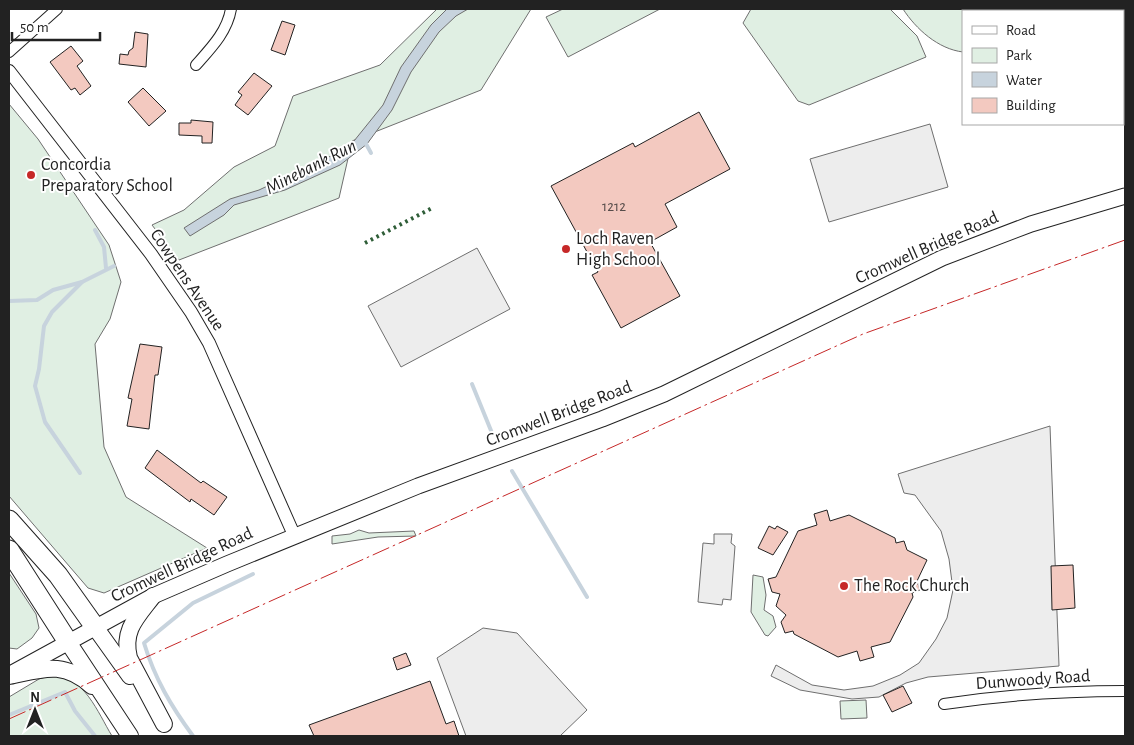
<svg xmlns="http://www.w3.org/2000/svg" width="1134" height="745" viewBox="0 0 1134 745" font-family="'Alegreya Sans',sans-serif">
<rect width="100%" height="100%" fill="#fff"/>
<g fill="#e0efe3" stroke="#6f6f6f">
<polygon points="437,9 531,9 481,90 352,141 339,198 179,260 152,225 184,210 234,167 275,146 293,96 380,65"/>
<polygon points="563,9 660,9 568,57 546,17"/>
<polygon points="751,9 890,9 917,36 926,57 809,105 798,101 743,23"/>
<path d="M903 9H1021V11H963V52C938 49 916 29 903 9Z"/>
<polygon points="9,104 38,139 109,245 121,282 110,319 95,344 104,447 126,497 207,548 104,593 88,588 9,496"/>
<polygon points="359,530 369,533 414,531 416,536 378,537 332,544 332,536 350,534"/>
<polygon points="9,573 36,614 39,628 32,638 17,649 9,648"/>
<polygon points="753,575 763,577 766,595 764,610 773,616 776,627 768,636 765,635 751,612"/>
<path d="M52 675C84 675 98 713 112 736H9V697L39 679Z"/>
<polygon points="866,700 867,718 841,719 840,701"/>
</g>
<g fill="#ededed" stroke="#6f6f6f">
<polygon points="930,124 948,187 829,222 810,159"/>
<polygon points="477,248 510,309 401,367 368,306"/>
<polygon points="1050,426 1059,666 928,677 906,683 879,697 852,699 800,690 771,676 776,665 812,685 844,690 873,686 900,675 919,663 936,639 947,618 953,590 949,559 941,531 915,495 904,493 898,474"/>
<polygon points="714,534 732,534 731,543 735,546 731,600 723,599 722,605 698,602 703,543 714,544"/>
<polygon points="483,628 517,633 587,710 560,736 466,736 437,658"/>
</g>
<polygon fill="#c7d3dd" stroke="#6f6f6f" points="447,9 468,9 456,16 439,32 411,72 392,110 367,144 340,165 285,190 234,205 224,215 190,236 184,228 230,199 259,190 329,157 354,141 383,105 401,67 431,25"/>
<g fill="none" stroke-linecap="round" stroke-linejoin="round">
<g stroke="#c7d3dd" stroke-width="4">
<polyline points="365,142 371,153"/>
<polyline points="95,230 104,247 106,268"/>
<polyline points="9,301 37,300 53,290 82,282 114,266"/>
<polyline points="472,384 492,433"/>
<polyline points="512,471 587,597"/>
<polyline points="80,473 45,422 35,386 39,369 44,326 52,312 82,282"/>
<polyline points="9,715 65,692 75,711 95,736"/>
<path d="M193 736C171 706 155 679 144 643L193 603 253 574"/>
</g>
</g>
<g fill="#f3c9c0" stroke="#222">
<polygon points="282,21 295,25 285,55 271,50"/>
<polygon points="135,32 148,34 146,67 119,64 120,54 128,55 129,51 133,48"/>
<polygon points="71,46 83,61 77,66 91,86 80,95 75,88 71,90 50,62"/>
<polygon points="254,73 272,86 248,115 235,105 242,95 238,92"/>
<polygon points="143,88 166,111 149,126 128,102"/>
<polygon points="699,112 730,169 665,204 677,227 650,242 680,296 621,328 592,275 598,272 551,186 633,143 635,147"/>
<polygon points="191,120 213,122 212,143 202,143 202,136 179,135 179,123 191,123"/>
<polygon points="140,344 162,347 158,375 155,375 149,429 127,426 132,399 128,398"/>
<polygon points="157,450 201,483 203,481 227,497 214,515 191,499 190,502 145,468"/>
<polygon points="827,510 830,521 849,515 895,538 896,543 904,541 907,550 927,560 917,581 920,590 912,593 913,597 890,642 871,647 874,657 860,661 857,651 838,657 794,634 793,631 785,633 781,622 786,615 776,606 780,594 772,592 768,579 776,577 798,531 817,525 814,514"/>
<polygon points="769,526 775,529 777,526 788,532 773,555 758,548"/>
<polygon points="1073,565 1075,608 1052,610 1051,566"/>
<polygon points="406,653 411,665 397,670 393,658"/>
<polygon points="430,681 446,724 454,721 459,736 314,736 309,725"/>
<polygon points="903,686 912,703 892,712 883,695"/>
</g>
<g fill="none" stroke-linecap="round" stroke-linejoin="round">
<defs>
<g id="minor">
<polyline points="9,52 57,9"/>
<path d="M196 65C211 48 227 32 231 9"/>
<path d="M944 704C1004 695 1064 691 1125 691"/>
</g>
<polyline id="tertiary" points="9,71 151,254 191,312 209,343 294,535"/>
<polyline id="secondary" points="14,672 153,596 227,564 418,486 602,419 664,394 942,258 1031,224 1125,196"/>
<g id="primary">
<path d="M153 596C137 617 122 630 129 658L164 724"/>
<polyline points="95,627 130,676"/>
<polyline points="68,642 130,736"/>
<path d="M9 676C43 669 63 660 92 686"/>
</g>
<g id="motorway">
<polyline points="9,520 58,575 95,627"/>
<polyline points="9,550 68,642"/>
</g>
</defs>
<use href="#minor" stroke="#222" stroke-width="12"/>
<use href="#tertiary" stroke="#222" stroke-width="14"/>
<use href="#secondary" stroke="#222" stroke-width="17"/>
<use href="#primary" stroke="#222" stroke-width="18"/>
<use href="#motorway" stroke="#222" stroke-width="21"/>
<use href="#minor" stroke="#fff" stroke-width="10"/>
<use href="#tertiary" stroke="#fff" stroke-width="12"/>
<use href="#secondary" stroke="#fff" stroke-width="15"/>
<use href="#primary" stroke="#fff" stroke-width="16"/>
<use href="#motorway" stroke="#fff" stroke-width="19"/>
<polyline stroke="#2f5e38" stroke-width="4" stroke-dasharray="2.5 4" stroke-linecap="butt" points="365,243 434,207"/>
<polyline stroke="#c62828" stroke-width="1" stroke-dasharray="18 4 2.5 4" stroke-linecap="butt" points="9,719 863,334 1125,240"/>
</g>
<g fill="#c62828" stroke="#fff" stroke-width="2">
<circle cx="31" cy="175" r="5"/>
<circle cx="566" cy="249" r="5"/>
<circle cx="844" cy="586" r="5"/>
</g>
<g text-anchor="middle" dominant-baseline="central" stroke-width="4" stroke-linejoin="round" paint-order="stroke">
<g font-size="15" fill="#564c4a">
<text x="614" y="206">1212</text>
</g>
<g font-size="18" fill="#222" stroke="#fff" text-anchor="start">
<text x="41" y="165">Concordia<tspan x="41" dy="21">Preparatory School</tspan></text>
<text x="576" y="239">Loch Raven<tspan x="576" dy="21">High School</tspan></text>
<text x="854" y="586">The Rock Church</text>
</g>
<g font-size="18" fill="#222" stroke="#fff">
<text transform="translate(927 248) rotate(-24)">Cromwell Bridge Road</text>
<text transform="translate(187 280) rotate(56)">Cowpens Avenue</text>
<text transform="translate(559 414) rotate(-21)">Cromwell Bridge Road</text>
<text transform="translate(182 565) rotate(-25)">Cromwell Bridge Road</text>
<text transform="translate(1033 680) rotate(-4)">Dunwoody Road</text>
</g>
<g font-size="19" font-style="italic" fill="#222" stroke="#fff">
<text transform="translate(311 167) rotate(-27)">Minebank Run</text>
</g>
</g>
<rect width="1134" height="745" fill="none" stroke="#222222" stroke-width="20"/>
<rect x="962" y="10" width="162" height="115" fill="#ffffff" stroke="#a7a7a7"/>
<rect x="972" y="26" width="25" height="8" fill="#ffffff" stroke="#a7a7a7"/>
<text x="1006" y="35" font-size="15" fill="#222222">Road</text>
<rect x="972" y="48" width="25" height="15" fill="#e0efe3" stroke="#a7a7a7"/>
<text x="1006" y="60" font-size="15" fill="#222222">Park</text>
<rect x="972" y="72" width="25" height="15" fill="#c7d3dd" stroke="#a7a7a7"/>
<text x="1006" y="85" font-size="15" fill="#222222">Water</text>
<rect x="972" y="98" width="25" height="15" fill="#f3c9c0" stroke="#a7a7a7"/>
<text x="1006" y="110" font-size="15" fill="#222222">Building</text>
<g transform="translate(35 710)" stroke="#ffffff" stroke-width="4" paint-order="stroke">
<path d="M0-4L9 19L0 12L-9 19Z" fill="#222222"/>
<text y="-8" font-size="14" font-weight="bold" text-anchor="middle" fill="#222222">N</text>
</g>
<path d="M12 32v8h88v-8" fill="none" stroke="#222222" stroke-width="2.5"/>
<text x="20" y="32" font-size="15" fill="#222222" stroke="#ffffff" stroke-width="4" paint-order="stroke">50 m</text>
</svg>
